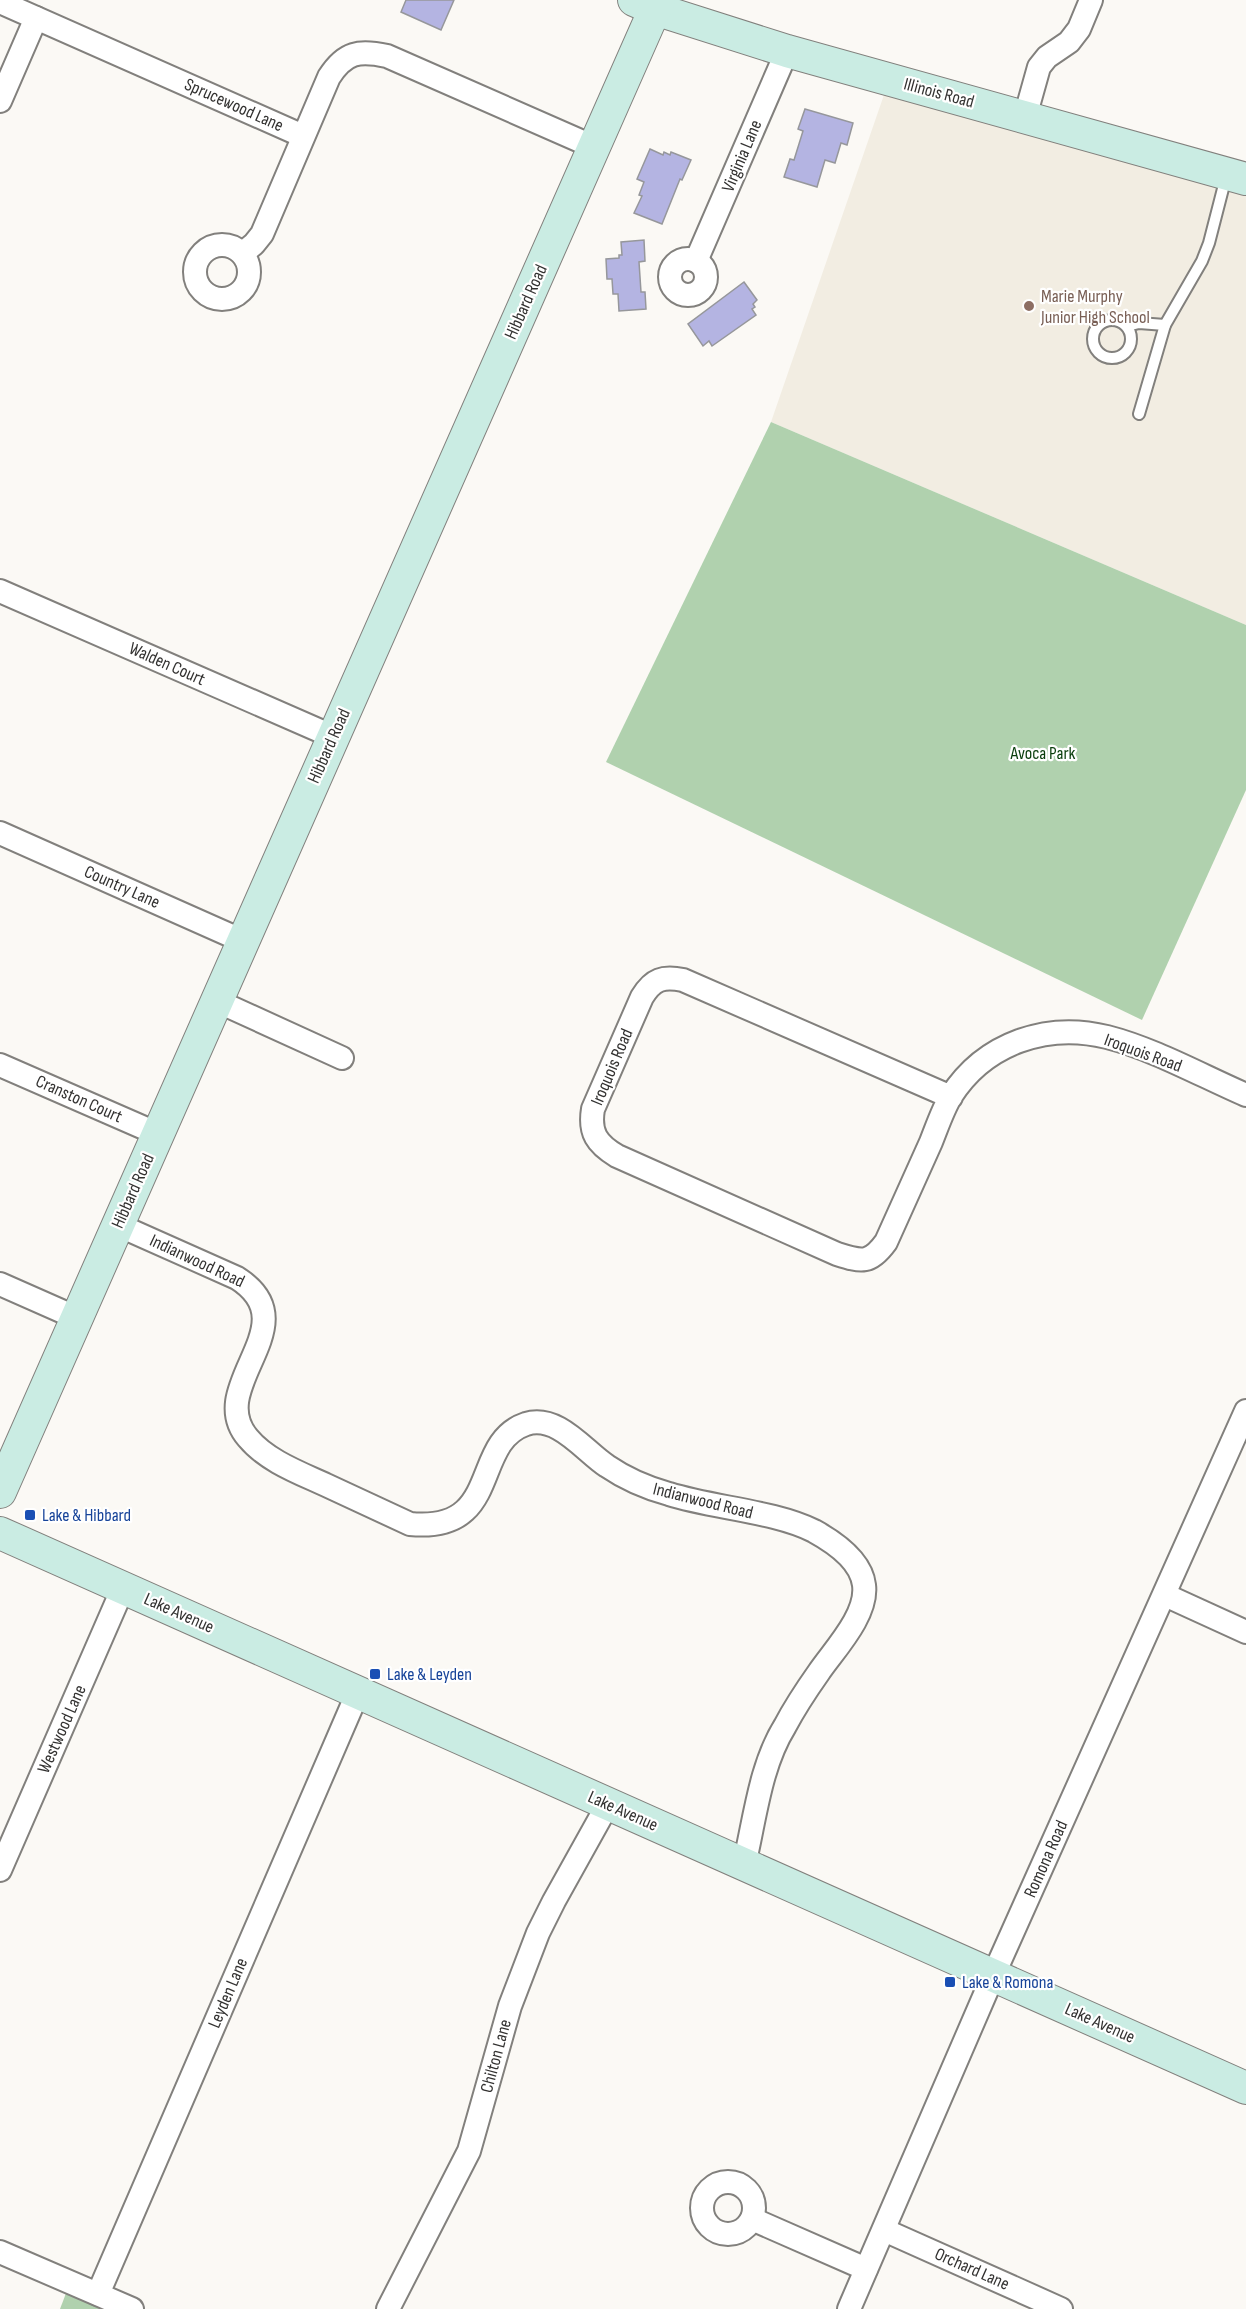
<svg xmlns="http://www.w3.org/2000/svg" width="1246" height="2309" viewBox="0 0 1246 2309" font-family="'Sofia Sans Condensed',sans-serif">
<rect width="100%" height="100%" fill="#fbf9f5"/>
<polygon fill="#f2ede2" points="886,89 1246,190 1246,625 771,422"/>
<g fill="#b0d1ae">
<polygon points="771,422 1246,625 1246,790 1142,1020 606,762"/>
<polygon points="68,2288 116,2309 60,2309"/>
</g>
<g fill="#b4b4e2" stroke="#96979b" stroke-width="1.5">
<polygon points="406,0 454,0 441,30 401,12"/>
<polygon points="805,109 853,123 847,145 841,143 835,163 825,160 817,187 784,177 790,159 794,160 803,131 798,129"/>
<polygon points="650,149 663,155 664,152 670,155 671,152 691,160 682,180 680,179 662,224 634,213 642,196 639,195 644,182 637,179"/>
<polygon points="644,240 645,261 639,262 641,292 645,292 646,309 619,311 618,294 613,294 612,279 607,279 606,259 619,258 619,255 622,255 621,242"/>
<polygon points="744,282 757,300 753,304 755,307 752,309 756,315 712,346 709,341 703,346 688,324"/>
</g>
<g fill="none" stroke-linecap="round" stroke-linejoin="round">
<defs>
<g id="lane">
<circle cx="1112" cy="339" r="19"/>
<polyline points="1127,326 1139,323 1165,325"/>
<polyline points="1139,414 1165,325 1202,261 1209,243 1226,177"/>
</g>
<g id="street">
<polyline points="0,2 303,136"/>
<polyline points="0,101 36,18"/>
<polyline points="1025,117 1039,67 1047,57 1069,42 1079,29 1091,0"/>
<circle cx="222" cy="272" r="27"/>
<path d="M243 253 254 244 262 234 329 77C345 52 359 50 387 56L594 147"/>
<circle cx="688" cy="277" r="18"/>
<polyline points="696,261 787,51"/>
<polyline points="0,591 334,737"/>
<polyline points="0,833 243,941"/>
<polyline points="217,1001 342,1058"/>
<polyline points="0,1065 158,1134"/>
<path d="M951 1097 683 980C663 976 653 979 642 997L593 1109C589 1133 597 1144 617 1156L837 1254C862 1262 870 1264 886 1242 901 1208 916 1175 931 1142 937 1127 943 1109 951 1096 985 1043 1047 1022 1107 1037 1154 1049 1202 1076 1246 1095"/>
<path d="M118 1225 237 1278C311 1325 203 1386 248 1438 267 1461 300 1473 326 1485 354 1498 382 1511 410 1524 503 1533 470 1443 526 1424 558 1414 584 1451 607 1466 626 1479 647 1488 669 1494 713 1508 774 1511 814 1531 834 1542 861 1560 864 1585 868 1615 834 1650 819 1672 807 1689 795 1707 785 1726 760 1766 755 1819 744 1865"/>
<polyline points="0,1284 77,1318"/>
<polyline points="1165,1595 1246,1632"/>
<polyline points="0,1870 123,1588"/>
<circle cx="728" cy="2208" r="26"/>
<polyline points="752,2219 866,2269"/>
<polyline points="884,2230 1061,2309"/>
<polyline points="0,2252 132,2309"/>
<polyline points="98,2294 358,1692"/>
<polyline points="388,2309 469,2151 510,2006 538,1933 554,1901 608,1804"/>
<polyline points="849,2309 993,1976 1246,1411"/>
</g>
<g id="secondary">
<polyline points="634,0 655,9 787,51 1246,179"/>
<polyline points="0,1492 659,0"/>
<polyline points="0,1533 1246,2088"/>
</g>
</defs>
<use href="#lane" stroke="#82807d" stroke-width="14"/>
<use href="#street" stroke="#82807d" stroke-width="26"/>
<use href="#secondary" stroke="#82807d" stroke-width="34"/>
<use href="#lane" stroke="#fff" stroke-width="10"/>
<use href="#street" stroke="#fff" stroke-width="22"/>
<use href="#secondary" stroke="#caece3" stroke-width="32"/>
</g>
<circle fill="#8d6e63" stroke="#fff" stroke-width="2" cx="1029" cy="306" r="6"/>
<g fill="#1a4fb4" stroke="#fff" stroke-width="2">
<rect x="24" y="1509" width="12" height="12" rx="3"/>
<rect x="369" y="1668" width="12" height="12" rx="3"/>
<rect x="944" y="1976" width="12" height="12" rx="3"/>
</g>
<g text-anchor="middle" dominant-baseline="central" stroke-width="4.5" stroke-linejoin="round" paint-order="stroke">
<g font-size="18" fill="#333231" stroke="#fff">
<text transform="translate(939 93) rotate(15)">Illinois Road</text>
<text transform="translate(234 105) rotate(24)">Sprucewood Lane</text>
<text transform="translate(742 156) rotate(-67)">Virginia Lane</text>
<text transform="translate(526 302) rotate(-66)">Hibbard Road</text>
<text transform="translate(167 664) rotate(24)">Walden Court</text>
<text transform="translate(329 746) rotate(-66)">Hibbard Road</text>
<text transform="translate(122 887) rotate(24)">Country Lane</text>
<text transform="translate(1143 1053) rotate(20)">Iroquois Road</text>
<text transform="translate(612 1067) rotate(-67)">Iroquois Road</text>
<text transform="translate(79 1099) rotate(24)">Cranston Court</text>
<text transform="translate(133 1191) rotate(-66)">Hibbard Road</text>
<text transform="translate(197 1261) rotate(25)">Indianwood Road</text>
<text transform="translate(703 1501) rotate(14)">Indianwood Road</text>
<text transform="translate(179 1613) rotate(24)">Lake Avenue</text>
<text transform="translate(62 1729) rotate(-66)">Westwood Lane</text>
<text transform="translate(623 1811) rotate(24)">Lake Avenue</text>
<text transform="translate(1046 1859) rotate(-66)">Romona Road</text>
<text transform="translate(228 1993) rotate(-67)">Leyden Lane</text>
<text transform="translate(1100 2023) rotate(24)">Lake Avenue</text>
<text transform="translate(496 2056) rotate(-75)">Chilton Lane</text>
<text transform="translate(972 2269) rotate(24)">Orchard Lane</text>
</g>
<g font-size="18" fill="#785e54" stroke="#fff" text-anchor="start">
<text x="1041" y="296">Marie Murphy<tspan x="1041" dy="21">Junior High School</tspan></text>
</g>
<g font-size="18" fill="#093e0c" stroke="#fff">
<text x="1043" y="753">Avoca Park</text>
</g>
<g font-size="18" fill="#164399" stroke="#fff" text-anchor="start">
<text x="42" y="1515">Lake &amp; Hibbard</text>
<text x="387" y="1674">Lake &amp; Leyden</text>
<text x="962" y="1982">Lake &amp; Romona</text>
</g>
</g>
</svg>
